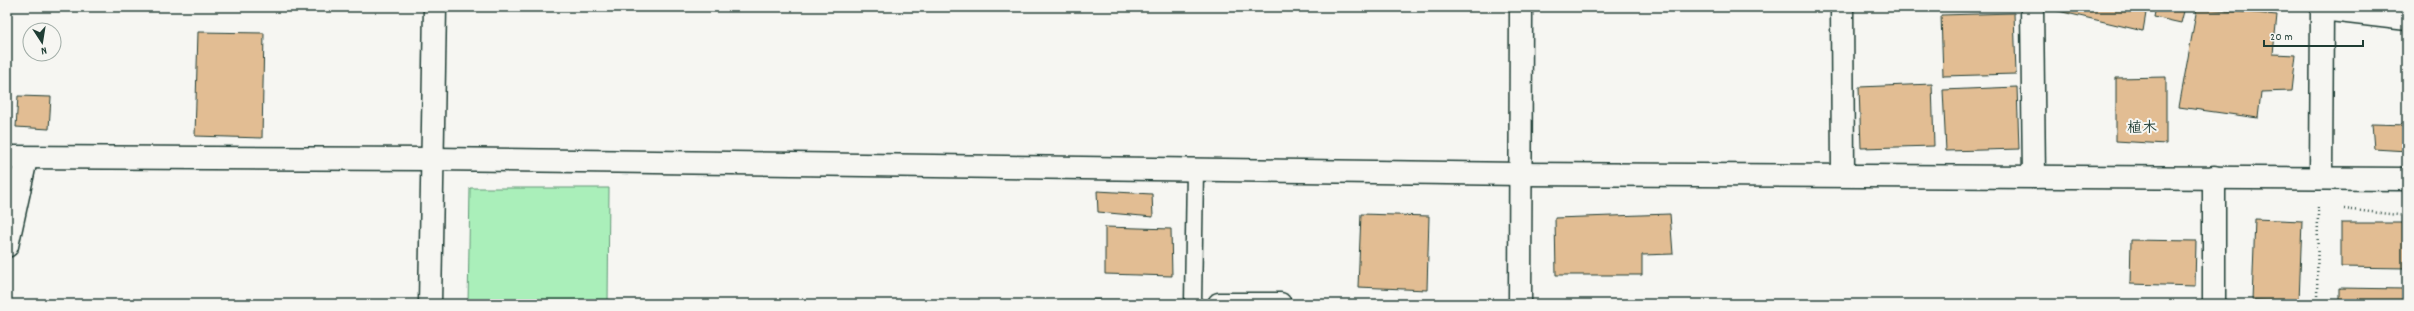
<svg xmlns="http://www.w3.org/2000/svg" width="2414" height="311" viewBox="0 0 2414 311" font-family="Dekko,'Klee One',sans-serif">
<rect width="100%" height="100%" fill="#f6f6f2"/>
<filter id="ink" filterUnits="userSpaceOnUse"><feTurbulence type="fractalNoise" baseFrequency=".025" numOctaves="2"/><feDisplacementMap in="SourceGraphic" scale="8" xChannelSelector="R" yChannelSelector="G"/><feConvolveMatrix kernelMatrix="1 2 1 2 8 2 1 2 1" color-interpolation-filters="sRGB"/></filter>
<g filter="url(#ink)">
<polygon fill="#aaefba" stroke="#649677" points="470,188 609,188 608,304 468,304"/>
<g fill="#e2bd93" stroke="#1f3d34">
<polygon points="2054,7 2147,7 2143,31 2054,10"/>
<polygon points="2156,7 2185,7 2181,23 2154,17"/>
<polygon points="2197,8 2277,15 2273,54 2296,55 2292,91 2261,92 2258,118 2179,107"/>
<polygon points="2014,13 2016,74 1943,76 1941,15"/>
<polygon points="198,32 264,33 262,138 195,136"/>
<polygon points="2166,77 2166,144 2116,141 2116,78"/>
<polygon points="1932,84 1934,146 1861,148 1859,87"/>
<polygon points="2017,87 2019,149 1946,151 1943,90"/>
<polygon points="18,96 51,97 49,129 16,127"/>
<polygon points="2372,124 2407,125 2407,151 2374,149"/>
<polygon points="1097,191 1152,194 1153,217 1098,212"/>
<polygon points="1361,214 1429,216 1427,290 1358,287"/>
<polygon points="1670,214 1673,254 1642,255 1642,275 1556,275 1555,218"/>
<polygon points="2255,219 2302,221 2299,302 2252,300"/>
<polygon points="2341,223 2407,223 2406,268 2341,267"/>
<polygon points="1105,227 1171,229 1172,276 1105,274"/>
<polygon points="2131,240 2196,241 2195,286 2130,284"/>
<polygon points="2339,288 2405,289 2404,304 2339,304"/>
<rect x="1060" y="300" width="61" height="4"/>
</g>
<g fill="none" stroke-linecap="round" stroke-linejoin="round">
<defs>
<polyline id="service" points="1193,304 1195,170"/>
<g id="minor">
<polyline points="1842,7 1843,175"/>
<polyline points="2032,7 2034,177"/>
<polyline points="2322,9 2407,19"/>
<polyline points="2214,177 2214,304"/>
<polyline points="2321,177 2322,7"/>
<polyline points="7,246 26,159"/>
<polyline points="430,304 435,7"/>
<polyline points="1219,304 1280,304"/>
<polyline points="1520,304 1521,7"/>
</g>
<polyline id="tertiary" points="7,157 434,159 1521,174 2407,179"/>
</defs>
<use href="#service" stroke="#1f3d34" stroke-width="19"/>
<use href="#minor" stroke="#1f3d34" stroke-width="25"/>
<use href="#tertiary" stroke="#1f3d34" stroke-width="25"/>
<g stroke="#1f3d34" stroke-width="2.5" stroke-dasharray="1 3" stroke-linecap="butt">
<polyline points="2344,209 2407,216"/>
<polyline points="2317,304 2318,207"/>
</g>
<use href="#service" stroke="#f6f6f2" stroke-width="16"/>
<use href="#minor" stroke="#f6f6f2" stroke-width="22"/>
<use href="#tertiary" stroke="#f6f6f2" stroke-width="22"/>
</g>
</g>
<g text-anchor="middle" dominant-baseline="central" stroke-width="4" stroke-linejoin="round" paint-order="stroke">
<g font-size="15" font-weight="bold" fill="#1f3d34" stroke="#f6f6f2">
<text x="2142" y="129">植木</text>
</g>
</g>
<rect width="2414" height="311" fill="none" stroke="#f6f6f2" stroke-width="24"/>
<rect x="12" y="12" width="2390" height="287" fill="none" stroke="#1f3d34" stroke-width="1.5" filter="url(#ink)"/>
<g transform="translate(42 42) rotate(168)"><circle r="19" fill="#f6f6f2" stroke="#a0aca6"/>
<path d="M0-3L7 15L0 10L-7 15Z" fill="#1f3d34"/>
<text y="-6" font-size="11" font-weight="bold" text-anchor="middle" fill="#1f3d34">N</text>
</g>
<path d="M2264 40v6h99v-6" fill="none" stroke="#1f3d34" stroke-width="2"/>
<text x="2270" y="40" font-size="12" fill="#1f3d34" stroke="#f6f6f2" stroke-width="3" paint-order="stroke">20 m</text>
</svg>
